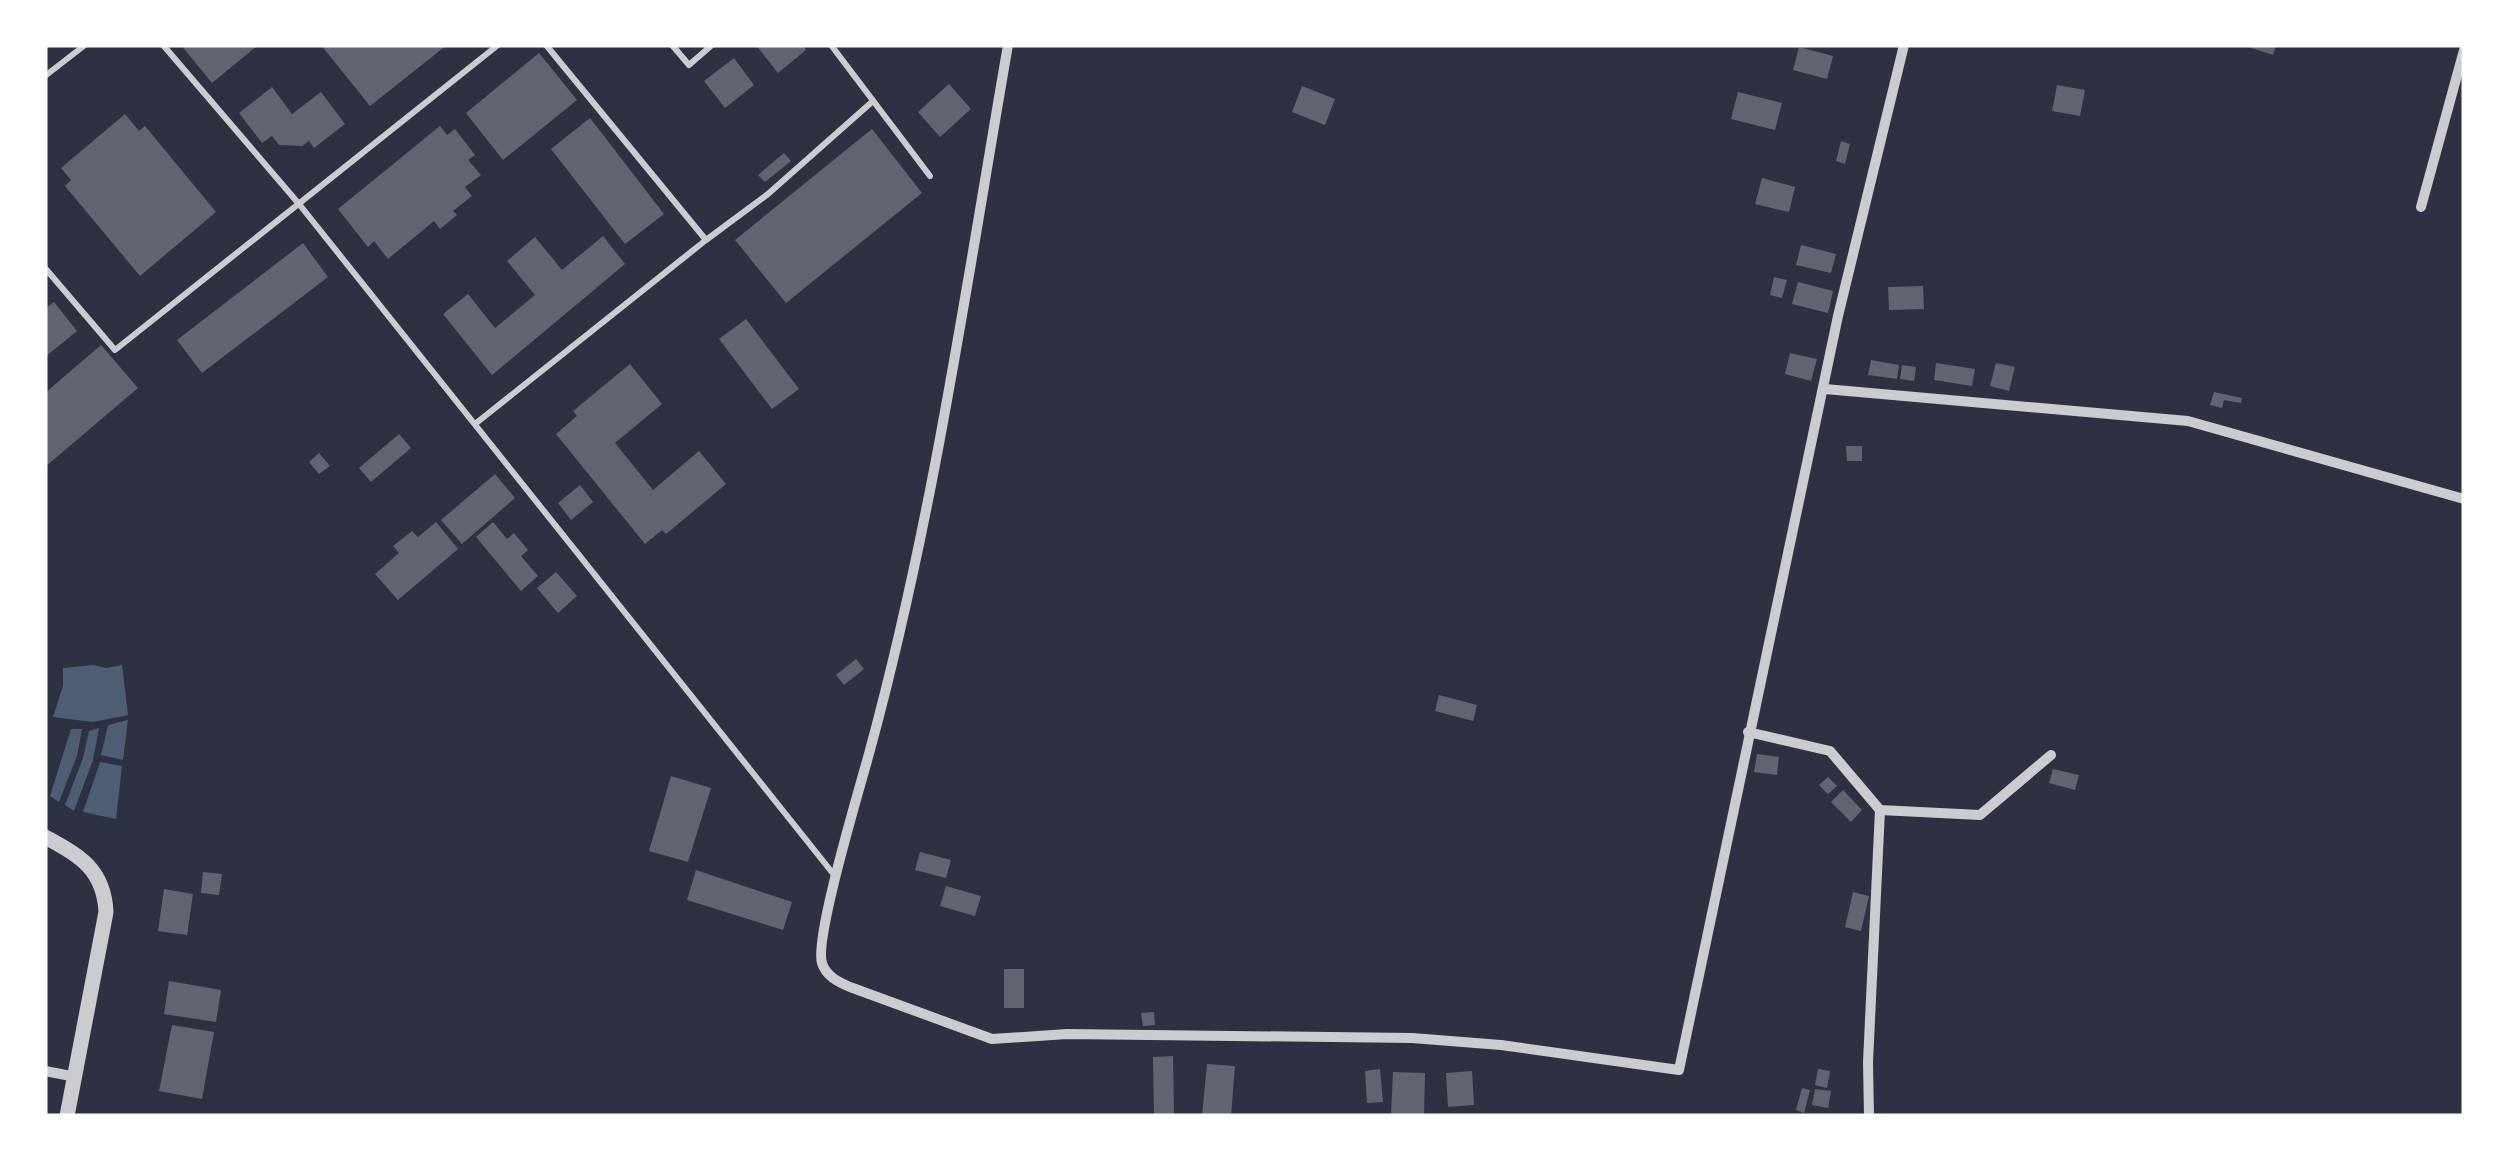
<svg xmlns="http://www.w3.org/2000/svg" width="2509" height="1161" viewBox="0 0 2509 1161" font-family="Quicksand,sans-serif">
<rect width="100%" height="100%" fill="#2d3142"/>
<g fill="#4f5d75">
<polygon points="93,665 106,668 122,665 128,715 93,722 53,717 63,686 63,668"/>
<polygon points="128,720 123,760 101,755 108,725"/>
<polygon points="99,728 93,760 74,811 65,805 83,758 89,731"/>
<polygon points="71,729 82,729 77,756 59,802 50,796"/>
<polygon points="100,762 122,766 116,819 83,812"/>
</g>
<g fill="#626471">
<polygon points="181,45 258,45 212,83"/>
<polygon points="321,45 447,45 370,106"/>
<polygon points="756,45 803,45 806,50 778,73"/>
<polygon points="2242,45 2276,45 2273,55"/>
<polygon points="1799,47 1833,56 1827,79 1793,70"/>
<polygon points="539,53 577,100 503,160 466,113"/>
<polygon points="734,58 754,85 725,108 704,81"/>
<polygon points="949,84 971,109 940,137 918,112"/>
<polygon points="2057,85 2085,90 2080,116 2052,111"/>
<polygon points="1302,86 1335,99 1325,125 1292,112"/>
<polygon points="272,87 292,114 321,92 345,124 314,148 309,141 302,146 279,145 272,136 262,143 239,113"/>
<polygon points="1738,92 1782,103 1775,130 1731,119"/>
<polygon points="125,114 139,131 145,126 216,212 140,276 65,186 71,180 61,168"/>
<polygon points="590,118 664,214 625,244 551,149"/>
<polygon points="440,126 447,135 455,129 475,155 468,160 481,175 465,187 472,196 453,211 457,215 440,229 434,221 388,259 374,241 368,247 338,209"/>
<polygon points="872,129 922,193 786,303 735,240"/>
<polygon points="1841,141 1850,144 1845,164 1836,161"/>
<polygon points="784,153 791,161 765,182 758,175"/>
<polygon points="1762,178 1795,187 1789,212 1755,204"/>
<polygon points="603,236 625,264 492,375 443,314 468,294 495,328 535,295 507,261 535,237 562,270"/>
<polygon points="303,243 328,277 202,373 177,340"/>
<polygon points="1801,245 1836,254 1831,273 1796,265"/>
<polygon points="1774,277 1787,280 1782,298 1770,295"/>
<polygon points="1798,282 1833,291 1828,313 1792,304"/>
<polygon points="1923,286 1924,309 1889,310 1888,287"/>
<polygon points="54,302 77,331 45,357 45,309"/>
<polygon points="746,319 799,389 772,409 719,339"/>
<polygon points="101,345 138,388 45,467 45,393"/>
<polygon points="1790,353 1817,359 1811,381 1785,374"/>
<polygon points="1871,360 1899,365 1897,379 1868,375"/>
<polygon points="1936,363 1975,369 1972,386 1934,380"/>
<polygon points="1996,363 2015,367 2009,391 1990,386"/>
<polygon points="630,364 662,404 615,443 653,490 699,451 726,484 666,534 662,530 645,544 556,434 577,416 573,411"/>
<polygon points="1902,365 1916,367 1914,381 1900,379"/>
<polygon points="2214,392 2242,398 2241,403 2224,400 2222,408 2210,405"/>
<polygon points="399,434 411,448 371,482 359,468"/>
<polygon points="1846,446 1862,446 1862,461 1847,461"/>
<polygon points="319,453 330,466 319,474 309,462"/>
<polygon points="495,474 515,498 462,544 441,520"/>
<polygon points="580,485 593,502 571,520 558,503"/>
<polygon points="436,522 458,549 398,600 375,574 399,553 393,546 412,531 418,537"/>
<polygon points="493,522 507,539 514,533 528,550 521,556 538,576 521,591 476,537"/>
<polygon points="556,572 577,596 558,613 537,588"/>
<polygon points="856,659 864,669 844,685 836,675"/>
<polygon points="1439,695 1477,705 1473,721 1435,711"/>
<polygon points="1757,754 1779,757 1777,775 1754,772"/>
<polygon points="2053,769 2079,775 2075,790 2049,783"/>
<polygon points="671,776 711,788 688,862 649,851"/>
<polygon points="1828,777 1837,786 1828,794 1819,785"/>
<polygon points="1843,790 1862,810 1851,822 1831,802"/>
<polygon points="920,852 951,860 946,878 915,870"/>
<polygon points="696,870 792,902 783,930 687,900"/>
<polygon points="203,872 222,874 219,895 201,893"/>
<polygon points="946,886 981,896 975,916 940,906"/>
<polygon points="164,889 193,894 187,935 158,931"/>
<polygon points="1853,892 1869,896 1861,931 1845,927"/>
<rect x="1004" y="969" width="20" height="39"/>
<polygon points="169,981 221,990 216,1022 164,1014"/>
<polygon points="1154,1012 1155,1025 1143,1026 1141,1013"/>
<polygon points="172,1025 214,1032 202,1099 159,1091"/>
<polygon points="1173,1056 1174,1116 1154,1116 1153,1057"/>
<polygon points="1207,1064 1235,1066 1231,1116 1202,1116"/>
<polygon points="1380,1069 1383,1102 1367,1103 1365,1071"/>
<polygon points="1818,1069 1830,1071 1827,1088 1815,1085"/>
<polygon points="1472,1071 1474,1105 1448,1107 1446,1073"/>
<polygon points="1393,1072 1425,1073 1424,1115 1391,1114"/>
<polygon points="1802,1088 1810,1090 1804,1113 1796,1110"/>
<polygon points="1815,1089 1831,1091 1828,1108 1812,1105"/>
</g>
<g fill="none" stroke-linecap="round" stroke-linejoin="round">
<g stroke="#caccd0" stroke-width="6">
<polyline points="163,45 299,204 835,876"/>
<polyline points="672,45 689,65 712,45"/>
<polyline points="831,45 930,176"/>
<polyline points="45,76 85,45"/>
<polyline points="706,240 768,194 873,101"/>
<polyline points="45,268 115,350 498,45"/>
<polyline points="475,424 706,240 546,45"/>
</g>
<g stroke="#caccd0" stroke-width="10">
<path d="M1008 45C967 281 933 519 870 750 861 784 814 938 822 963 826 976 838 982 850 987L992 1039 1067 1034 1412 1038 1501 1045 1679 1070 1838 316 1904 45"/>
<polyline points="2421,207 2464,50"/>
<polyline points="1825,389 2188,421 2464,499"/>
<polyline points="1748,732 1830,751 1880,810 1980,815 2051,755"/>
<polyline points="45,1071 76,1077"/>
<polyline points="1869,1116 1868,1062 1880,810"/>
</g>
<path stroke="#caccd0" stroke-width="15" d="M45 837C80 855 104 870 106 912L67 1116"/>
</g>
<rect width="2509" height="1161" fill="none" stroke="#ffffff" stroke-width="95"/>
</svg>
